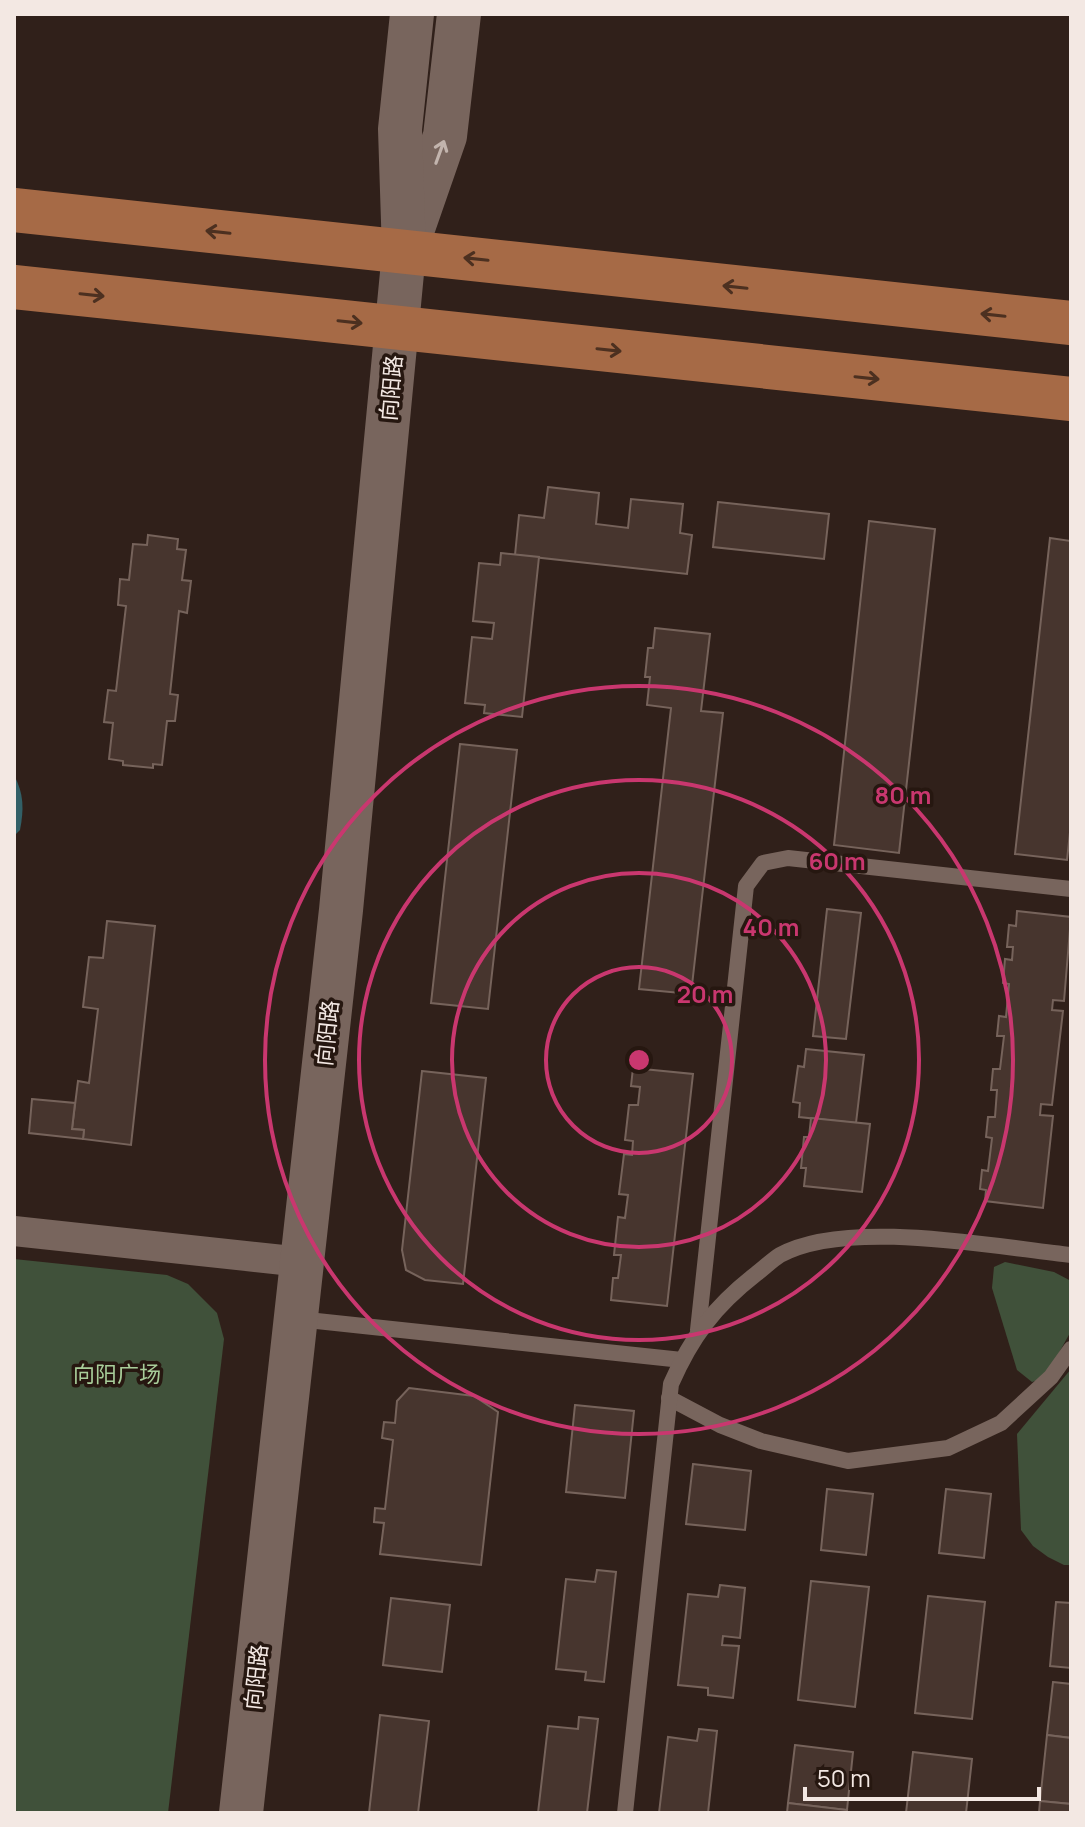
<svg xmlns="http://www.w3.org/2000/svg" width="1085" height="1827" viewBox="0 0 1085 1827" font-family="Manrope,'Noto Sans SC',sans-serif">
<rect width="100%" height="100%" fill="#30201a"/>
<g fill="#40513a">
<polygon points="14,1259 167,1275 188,1284 217,1313 224,1339 168,1813 14,1813"/>
<polygon points="1005,1262 1054,1272 1071,1281 1071,1331 1045,1378 1032,1382 1017,1370 992,1288 994,1267"/>
<polygon points="1071,1369 1071,1565 1064,1565 1048,1557 1033,1546 1021,1530 1017,1434"/>
</g>
<path fill="#326067" d="M14 775C24 794 24 809 20 830L14 836Z"/>
<g fill="#47352e" stroke="#76635b" stroke-width="2">
<polygon points="548,487 599,493 596,524 628,528 631,499 683,504 680,533 692,535 687,574 515,555 519,515 544,518"/>
<polygon points="718,502 829,514 824,559 713,547"/>
<polygon points="869,521 935,529 899,853 834,845"/>
<polygon points="148,535 178,539 177,549 186,550 182,580 191,581 187,613 179,611 170,694 178,695 175,721 167,721 162,765 153,764 153,768 123,765 123,761 109,759 113,723 104,722 108,690 116,691 126,606 118,605 120,579 129,580 133,544 147,545"/>
<polygon points="1050,538 1071,541 1071,823 1067,860 1015,854"/>
<polygon points="501,553 539,557 522,717 484,713 485,705 465,703 472,637 492,639 494,623 473,621 479,563 500,565"/>
<polygon points="655,628 710,634 701,711 723,713 691,994 639,989 671,708 647,705 650,677 645,677 648,648 653,648"/>
<polygon points="460,744 517,750 488,1009 431,1003"/>
<polygon points="827,909 861,913 846,1039 813,1036"/>
<polygon points="1017,911 1071,917 1064,1001 1053,1000 1052,1010 1063,1011 1052,1105 1041,1104 1040,1115 1053,1116 1043,1208 985,1201 986,1190 980,1189 982,1170 988,1171 992,1138 986,1137 988,1117 995,1117 997,1090 991,1090 993,1069 1000,1069 1004,1036 997,1036 999,1016 1006,1017 1009,984 1003,983 1005,959 1012,960 1013,947 1007,947 1009,925 1016,926"/>
<polygon points="107,921 155,926 131,1145 83,1139 84,1130 72,1129 78,1081 89,1083 98,1009 83,1007 89,957 103,958"/>
<polygon points="806,1049 864,1055 856,1123 799,1117 800,1103 793,1102 798,1066 804,1067"/>
<polygon points="633,1068 693,1074 667,1306 611,1300 613,1278 618,1278 621,1255 614,1255 618,1217 625,1218 628,1195 619,1194 624,1154 632,1155 633,1141 625,1140 629,1105 638,1105 640,1087 631,1086"/>
<polygon points="422,1071 486,1078 463,1284 425,1280 406,1270 402,1250"/>
<polygon points="32,1099 75,1103 72,1129 84,1130 83,1139 29,1133"/>
<polygon points="811,1118 870,1124 862,1192 804,1186 806,1168 801,1168 804,1137 809,1137"/>
<polygon points="409,1388 474,1396 498,1412 481,1565 380,1554 384,1523 374,1522 375,1508 385,1509 393,1440 382,1438 384,1422 395,1423 397,1401"/>
<polygon points="575,1405 634,1411 625,1498 566,1492"/>
<polygon points="693,1464 751,1471 745,1530 686,1524"/>
<polygon points="827,1489 873,1494 866,1555 821,1550"/>
<polygon points="946,1489 991,1494 984,1558 939,1553"/>
<polygon points="597,1570 616,1572 604,1682 585,1680 586,1672 556,1669 566,1579 595,1582"/>
<polygon points="811,1581 869,1587 855,1707 798,1700"/>
<polygon points="720,1585 745,1588 740,1638 723,1636 722,1645 739,1646 733,1698 708,1695 708,1688 678,1685 688,1594 718,1597"/>
<polygon points="928,1596 985,1602 972,1719 915,1713"/>
<polygon points="391,1598 450,1605 442,1672 383,1665"/>
<polygon points="1056,1602 1071,1603 1071,1668 1050,1666"/>
<polygon points="1053,1682 1071,1684 1071,1738 1047,1735"/>
<polygon points="380,1715 429,1721 418,1813 369,1813"/>
<polygon points="579,1717 598,1719 587,1813 538,1813 548,1726 578,1729"/>
<polygon points="699,1729 717,1731 708,1813 659,1813 668,1737 697,1741"/>
<polygon points="1047,1735 1071,1738 1071,1804 1040,1801"/>
<polygon points="795,1745 853,1752 847,1810 788,1803"/>
<polygon points="913,1752 972,1759 966,1813 906,1813"/>
<polygon points="1040,1801 1071,1804 1071,1813 1039,1813"/>
<polygon points="788,1803 847,1810 846,1813 787,1813"/>
</g>
<g fill="none" stroke-linecap="round" stroke-linejoin="round">
<g stroke="#78655d" stroke-width="16">
<polyline points="298,1319 682,1360"/>
<polyline points="698,1330 746,886 763,863 788,858 1071,889"/>
<polyline points="669,1398 720,1425 761,1441 848,1461 948,1448 1001,1423 1051,1377 1071,1349"/>
<path d="M625 1813 671 1384C692 1336 715 1306 756 1274 764 1268 772 1260 780 1255 847 1218 995 1247 1071 1255"/>
</g>
<polyline stroke="#78655d" stroke-width="30" points="14,1231 302,1262"/>
<g stroke="#78655d" stroke-width="44">
<polyline points="412,231 445,136 459,14"/>
<polyline points="241,1813 341,910 404,252 400,129 412,14"/>
</g>
<g stroke="#a66a46" stroke-width="44">
<polyline points="14,210 1071,323"/>
<polyline points="14,287 1071,399"/>
</g>
</g>
<defs><path id="oneway-shaft" d="M-6 0H5M1.5-3L5.5 0L1.5 3" fill="none" stroke-width="1.6" stroke-linecap="round" stroke-linejoin="round" transform="scale(2)"/></defs>
<use stroke="#c2b4ad" href="#oneway-shaft" transform="translate(440 152) rotate(-70)"/>
<g stroke="#4c3020">
<use href="#oneway-shaft" transform="translate(218 232) rotate(-174)"/>
<use href="#oneway-shaft" transform="translate(476 259) rotate(-174)"/>
<use href="#oneway-shaft" transform="translate(735 287) rotate(-174)"/>
<use href="#oneway-shaft" transform="translate(92 295) rotate(6)"/>
<use href="#oneway-shaft" transform="translate(993 315) rotate(-174)"/>
<use href="#oneway-shaft" transform="translate(350 322) rotate(6)"/>
<use href="#oneway-shaft" transform="translate(609 350) rotate(6)"/>
<use href="#oneway-shaft" transform="translate(867 378) rotate(6)"/>
</g>
<g fill="none" stroke="#c9376f" stroke-width="4">
<circle cx="639" cy="1060" r="93"/>
<circle cx="639" cy="1060" r="187"/>
<circle cx="639" cy="1060" r="280"/>
<circle cx="639" cy="1060" r="374"/>
</g>
<g text-anchor="middle" dominant-baseline="central" stroke-width="7" stroke-linejoin="round" paint-order="stroke">
<g font-size="22" fill="#f3e8e3" stroke="#261710">
<text transform="translate(391 388) rotate(-85)">向阳路</text>
<text transform="translate(327 1033) rotate(-84)">向阳路</text>
<text transform="translate(256 1677) rotate(-84)">向阳路</text>
</g>
<g font-size="22" fill="#a8cd99" stroke="#261710">
<text x="117" y="1374">向阳广场</text>
</g>
</g>
<circle cx="639" cy="1060" r="12" fill="#c9376f" stroke="#261710" stroke-width="4"/>
<g font-size="24" text-anchor="middle" font-weight="bold" fill="#c9376f" stroke="#261710" stroke-width="7" stroke-linejoin="round" paint-order="stroke">
<text x="903" y="804">80 m</text>
<text x="837" y="870">60 m</text>
<text x="771" y="936">40 m</text>
<text x="705" y="1003">20 m</text>
</g>
<rect width="1085" height="1827" fill="none" stroke="#f3e8e3" stroke-width="32"/>
<path d="M805 1787v12h234v-12" fill="none" stroke="#f3e8e3" stroke-width="4"/>
<text x="817" y="1787" font-size="24" fill="#f3e8e3" stroke="#261710" stroke-width="6" paint-order="stroke">50 m</text>
</svg>
